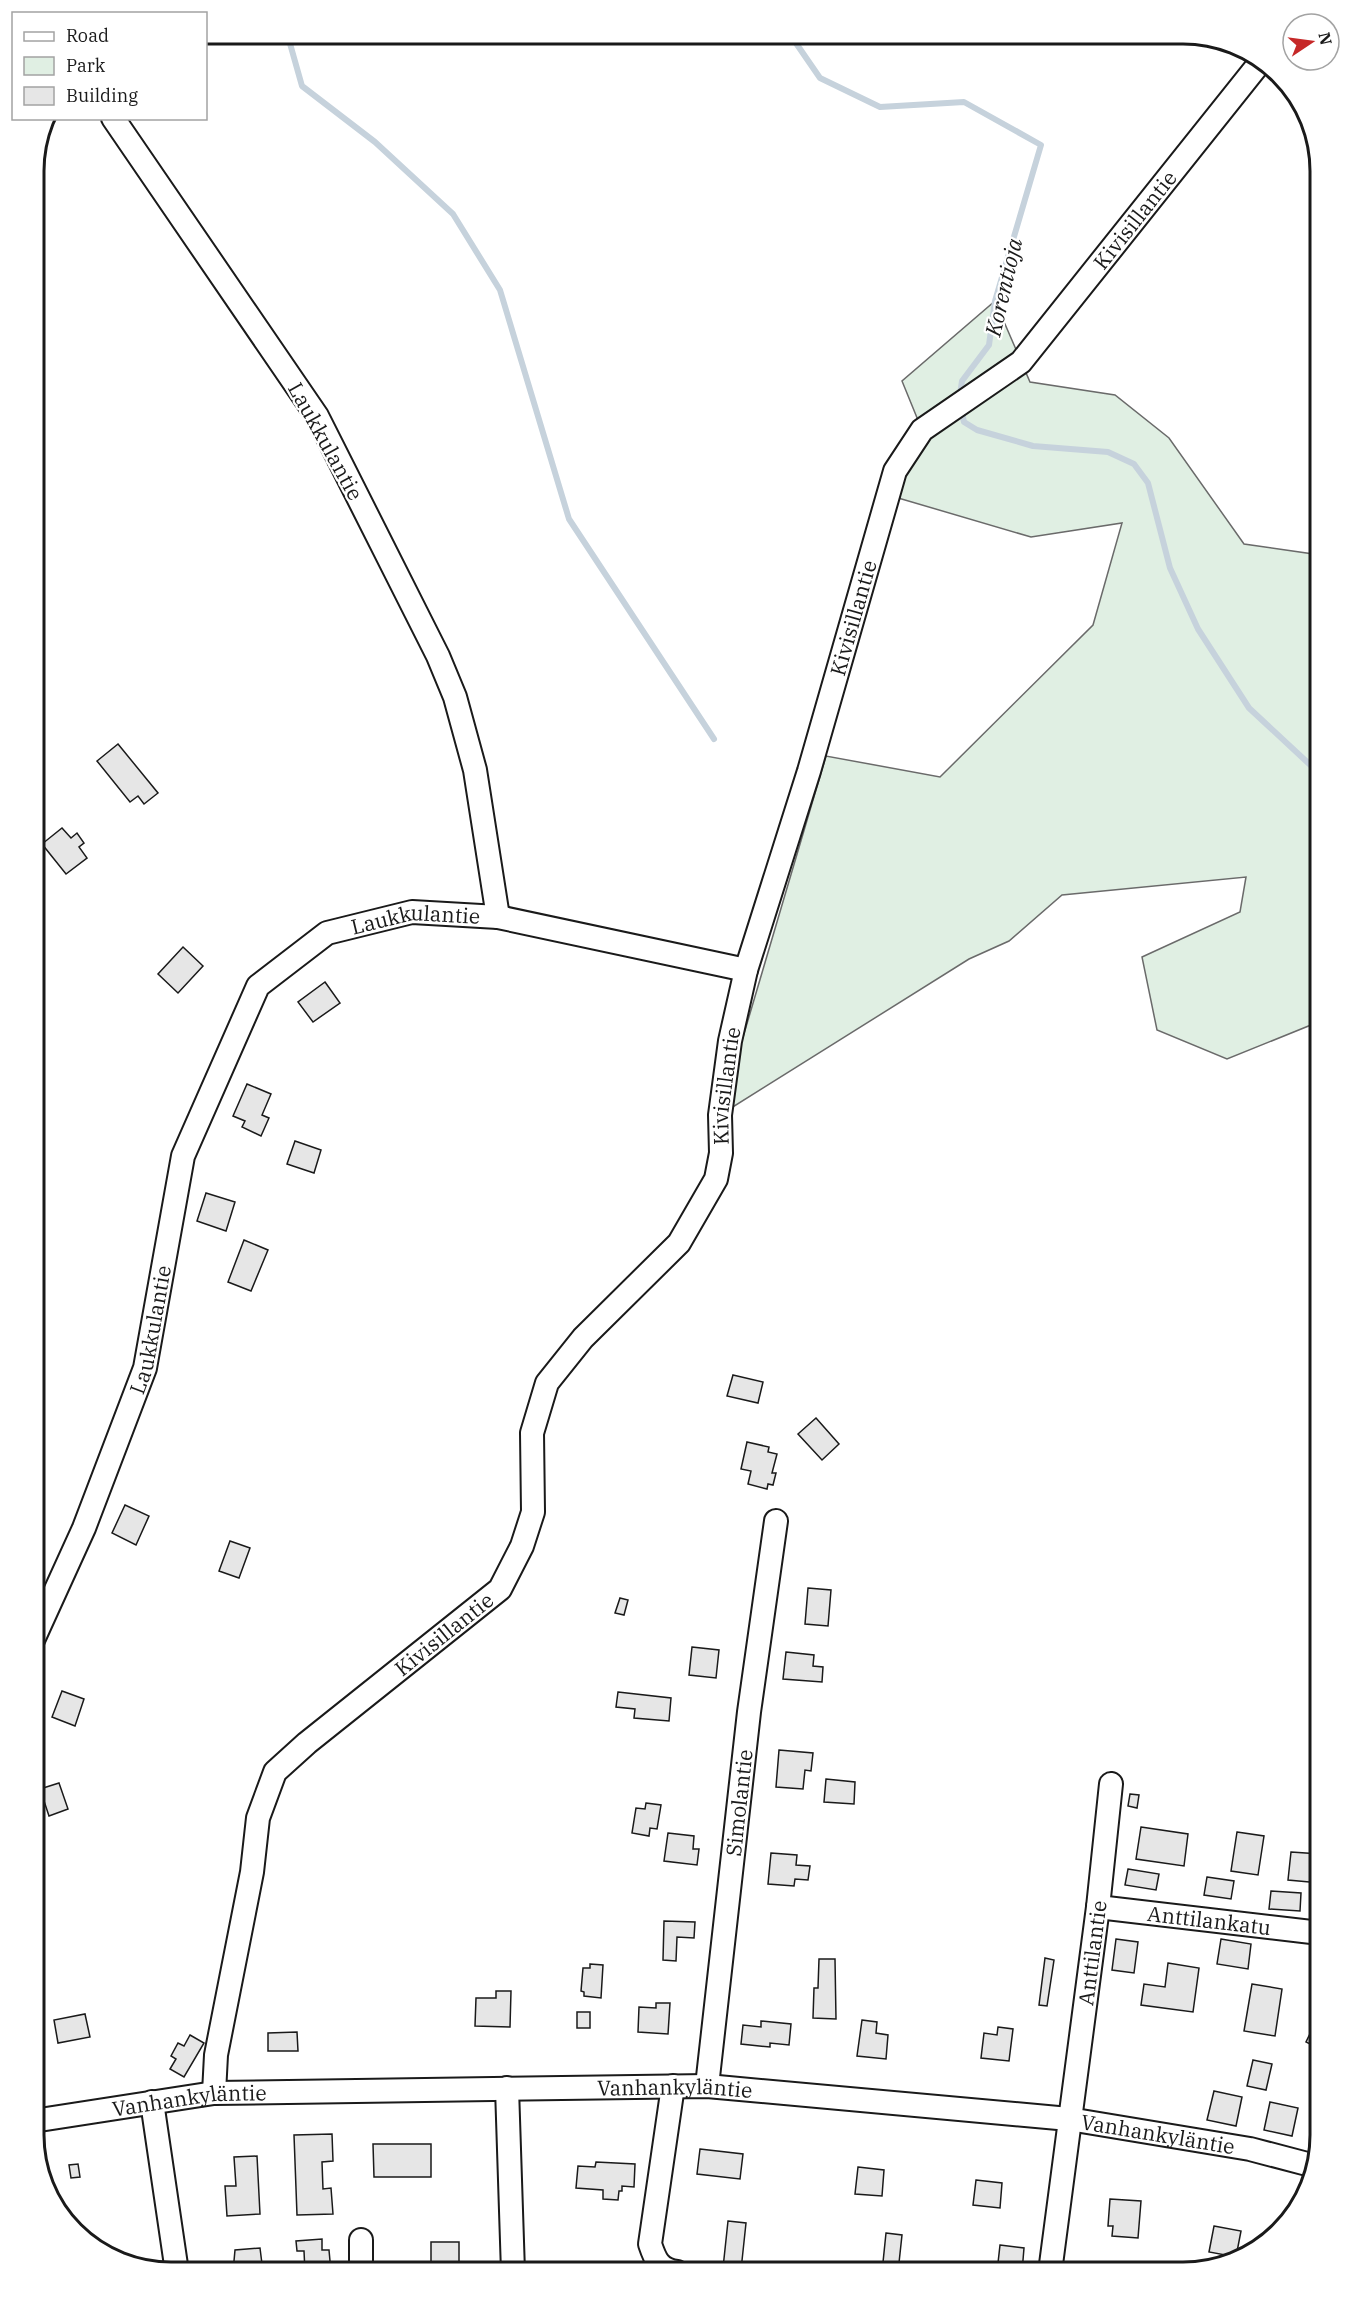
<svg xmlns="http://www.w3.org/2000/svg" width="1353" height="2305" viewBox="0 0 1353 2305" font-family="'IBM Plex Serif',serif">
<rect width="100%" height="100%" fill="#fff"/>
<polygon fill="#e0efe3" stroke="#6a6a6a" stroke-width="1.5" points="995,301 1030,382 1115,395 1169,438 1244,544 1320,555 1320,1027 1316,1023 1227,1059 1157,1030 1142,957 1240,912 1246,877 1062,895 1009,941 969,959 720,1115 826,756 940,777 1093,625 1122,523 1031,537 888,495 922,430 902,381"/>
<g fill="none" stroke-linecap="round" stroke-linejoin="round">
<g stroke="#c6d2dc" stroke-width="6">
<polyline points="287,33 302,86 375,142 453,214 500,290 569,519 714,739"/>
<polyline points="789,33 820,78 880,107 964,102 1041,145 995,301 989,345 962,381 960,395"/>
<polyline points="961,408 964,422 977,430 1033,446 1108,452 1134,464 1148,483 1170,568 1198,629 1249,708 1320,774"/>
</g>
</g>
<g fill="#e6e6e6" stroke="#1a1a1a" stroke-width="1.5">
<polygon points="118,744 158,793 144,804 138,796 130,802 97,761"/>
<polygon points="62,828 71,838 77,833 84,843 79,847 87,858 66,874 42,844"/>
<polygon points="183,947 203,966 178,993 158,974"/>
<polygon points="325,982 340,1003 313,1022 298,1002"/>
<polygon points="247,1084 271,1094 262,1115 269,1118 261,1136 242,1127 245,1121 233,1116"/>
<polygon points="295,1141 321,1150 314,1173 287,1164"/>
<polygon points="206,1193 235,1202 226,1231 197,1221"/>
<polygon points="244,1240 268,1250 251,1291 228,1282"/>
<polygon points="733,1375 763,1382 758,1403 727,1396"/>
<polygon points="816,1418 839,1444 822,1460 798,1434"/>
<polygon points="747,1442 769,1447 768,1452 777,1454 772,1473 776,1473 773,1485 768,1484 767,1489 748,1484 751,1471 741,1469"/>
<polygon points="125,1505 149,1516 136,1545 112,1533"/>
<polygon points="230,1541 250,1548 239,1578 219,1571"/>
<polygon points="808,1588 831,1590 828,1626 805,1624"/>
<polygon points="620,1598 628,1600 624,1615 615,1613"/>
<polygon points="692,1647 719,1650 716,1678 689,1675"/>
<polygon points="786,1652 814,1655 813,1666 823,1667 822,1682 783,1679"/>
<polygon points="62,1691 84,1699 75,1726 52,1717"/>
<polygon points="618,1692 671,1698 669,1721 634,1718 635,1709 616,1707"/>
<polygon points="779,1750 813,1753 811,1771 805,1770 803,1789 776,1787"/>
<polygon points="826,1779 855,1782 854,1804 824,1802"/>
<polygon points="59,1783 68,1809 49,1816 40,1789"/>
<polygon points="1130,1794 1139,1795 1137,1808 1128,1806"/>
<polygon points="646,1803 661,1805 657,1829 650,1828 649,1836 632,1833 636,1808 645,1809"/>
<polygon points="1141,1827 1188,1834 1184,1866 1136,1859"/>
<polygon points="1237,1832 1264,1836 1258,1875 1231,1871"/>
<polygon points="668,1833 694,1836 693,1849 699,1849 697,1865 664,1861"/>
<polygon points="1291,1852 1320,1854 1320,1883 1288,1880"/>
<polygon points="771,1853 797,1855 796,1865 810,1866 808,1880 795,1879 794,1886 768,1884"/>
<polygon points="1128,1869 1159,1874 1156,1890 1125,1885"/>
<polygon points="1207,1877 1234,1881 1231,1899 1204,1895"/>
<polygon points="1271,1891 1301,1893 1300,1911 1269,1909"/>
<polygon points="664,1921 695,1922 694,1938 677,1937 676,1961 663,1960"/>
<polygon points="1116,1939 1138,1942 1134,1973 1112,1970"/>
<polygon points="1221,1939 1251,1944 1248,1969 1217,1964"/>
<polygon points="1045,1958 1054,1960 1047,2006 1039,2005"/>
<polygon points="819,1959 835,1959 836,2019 813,2018 814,1988 818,1988"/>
<polygon points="1168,1963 1199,1968 1193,2012 1141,2005 1144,1984 1165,1987"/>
<polygon points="590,1964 603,1965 601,1998 584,1996 584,1992 581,1991 583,1968 590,1968"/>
<polygon points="1252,1984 1282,1989 1275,2036 1244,2031"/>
<polygon points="496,1991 511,1991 510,2027 475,2026 476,1998 496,1998"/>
<polygon points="656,2003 670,2003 668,2034 638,2032 639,2007 656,2008"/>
<rect x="577" y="2012" width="13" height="16"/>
<polygon points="1320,2013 1320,2049 1306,2042"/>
<polygon points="85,2014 90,2037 58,2043 54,2020"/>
<polygon points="862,2020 877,2022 876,2033 888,2035 886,2059 857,2056"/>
<polygon points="761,2021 791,2024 789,2045 770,2043 770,2047 741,2044 743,2025 761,2027"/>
<polygon points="998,2027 1013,2029 1009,2061 981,2058 984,2033 997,2035"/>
<polygon points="297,2032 298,2051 268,2051 268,2033"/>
<polygon points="190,2035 204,2043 184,2077 170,2069 176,2059 171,2056 178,2043 184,2046"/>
<polygon points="1253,2060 1272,2064 1266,2090 1247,2086"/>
<polygon points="1214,2091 1242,2097 1236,2126 1207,2120"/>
<polygon points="1270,2102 1298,2108 1292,2136 1264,2130"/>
<polygon points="332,2134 333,2161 322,2162 323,2189 331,2188 333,2214 297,2215 294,2135"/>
<polygon points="373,2144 431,2144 431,2177 374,2177"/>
<polygon points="700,2149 743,2154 740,2179 697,2174"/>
<polygon points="257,2156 260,2214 227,2216 225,2186 236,2186 234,2157"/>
<polygon points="596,2162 635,2164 634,2187 622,2186 622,2191 619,2191 618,2200 603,2199 603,2190 576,2188 578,2166 595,2167"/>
<polygon points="78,2164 80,2177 71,2178 69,2165"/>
<polygon points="858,2167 884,2170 882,2196 855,2194"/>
<polygon points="976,2180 1002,2183 1000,2208 973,2205"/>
<polygon points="1110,2199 1141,2201 1138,2238 1112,2236 1113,2226 1108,2226"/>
<polygon points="728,2221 746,2223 741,2270 723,2268"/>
<polygon points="1214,2226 1241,2231 1236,2257 1209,2252"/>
<polygon points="886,2233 902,2235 898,2272 882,2272"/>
<polygon points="322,2239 322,2250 329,2250 331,2272 305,2272 304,2251 297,2251 296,2241"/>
<rect x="431" y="2242" width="28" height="30"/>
<polygon points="1000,2245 1024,2248 1022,2272 997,2272"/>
<polygon points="260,2248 263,2272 233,2272 235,2250"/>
</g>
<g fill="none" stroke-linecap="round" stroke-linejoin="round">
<defs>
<g id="minor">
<polyline points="498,917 746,970"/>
<path id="s1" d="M33 1640 84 1528 145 1368 183 1156 258 986 327 933 412 912 498 917 475 770 455 697 438 656 317 416 113 118"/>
<path id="s2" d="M1098 1907 1320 1933"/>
<path d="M673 2086 650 2244C655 2259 659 2270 677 2272"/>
<path id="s3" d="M707 2086 749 1712 776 1521"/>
<polyline points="507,2088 513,2272"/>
<path id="s4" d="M214 2093 216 2055 252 1872 258 1818 275 1772 307 1743 500 1589 522 1546 533 1512 532 1433 547 1383 583 1338 679 1243 716 1179 721 1153 720 1115 730 1041 746 970 809 771 895 471 922 430 1021 362 1262 60"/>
<polyline points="152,2102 177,2272"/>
<path id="s5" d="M33 2121 214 2093 707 2086 1069 2119 1250 2149 1311 2165"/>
<polyline points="361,2272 361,2240"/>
<path id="s6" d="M1050 2272 1098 1907 1111 1784"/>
</g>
</defs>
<use href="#minor" stroke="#1a1a1a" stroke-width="26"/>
<use href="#minor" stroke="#fff" stroke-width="22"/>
</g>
<g text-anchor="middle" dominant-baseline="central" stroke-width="4.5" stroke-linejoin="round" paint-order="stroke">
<g font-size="21" fill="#1a1a1a" stroke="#fff">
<text stroke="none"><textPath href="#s4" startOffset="2184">Kivisillantie</textPath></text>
<text transform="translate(326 441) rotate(61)">Laukkulantie</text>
<text stroke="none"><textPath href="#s4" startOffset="1680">Kivisillantie</textPath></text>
<text stroke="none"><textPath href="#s1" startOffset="873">Laukkulantie</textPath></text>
<text stroke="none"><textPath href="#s4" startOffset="1194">Kivisillantie</textPath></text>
<text stroke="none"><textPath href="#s1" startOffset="333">Laukkulantie</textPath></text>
<text stroke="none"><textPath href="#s4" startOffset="546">Kivisillantie</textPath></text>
<text stroke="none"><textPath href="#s3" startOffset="285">Simolantie</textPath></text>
<text stroke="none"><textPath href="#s2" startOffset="112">Anttilankatu</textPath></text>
<text stroke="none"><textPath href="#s6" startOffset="322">Anttilantie</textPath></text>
<text stroke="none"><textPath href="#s5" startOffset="644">Vanhankyläntie</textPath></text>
<text stroke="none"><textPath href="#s5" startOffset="158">Vanhankyläntie</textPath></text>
<text stroke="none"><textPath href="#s5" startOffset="1130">Vanhankyläntie</textPath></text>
</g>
<g font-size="22" font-style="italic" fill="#1a1a1a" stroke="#fff">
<text transform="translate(1003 287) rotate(-77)">Korentioja</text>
</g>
</g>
<path d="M0 0H1353V2305H0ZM171 44H1183A127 127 0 0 1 1310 171V2135A127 127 0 0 1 1183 2262H171A127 127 0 0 1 44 2135V171A127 127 0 0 1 171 44Z" fill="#fff" fill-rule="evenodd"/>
<path fill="none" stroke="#1a1a1a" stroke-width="3" d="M171 44H1183A127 127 0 0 1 1310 171V2135A127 127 0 0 1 1183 2262H171A127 127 0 0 1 44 2135V171A127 127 0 0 1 171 44Z"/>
<rect x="12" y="12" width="195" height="108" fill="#ffffff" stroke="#a3a3a3" stroke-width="1.5"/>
<rect x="24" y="32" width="30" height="9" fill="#ffffff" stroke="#a3a3a3" stroke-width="1.5"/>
<text x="66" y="42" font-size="18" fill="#1a1a1a">Road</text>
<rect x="24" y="57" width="30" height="18" fill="#e0efe3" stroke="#a3a3a3" stroke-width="1.5"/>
<text x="66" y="72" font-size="18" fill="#1a1a1a">Park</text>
<rect x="24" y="87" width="30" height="18" fill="#e6e6e6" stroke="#a3a3a3" stroke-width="1.5"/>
<text x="66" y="102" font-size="18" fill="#1a1a1a">Building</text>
<g transform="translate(1311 42) rotate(77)"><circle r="28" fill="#ffffff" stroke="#a3a3a3" stroke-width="1.5"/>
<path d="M0-4.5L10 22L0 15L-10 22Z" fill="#c62828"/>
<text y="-9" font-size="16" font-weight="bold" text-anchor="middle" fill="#1a1a1a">N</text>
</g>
</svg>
